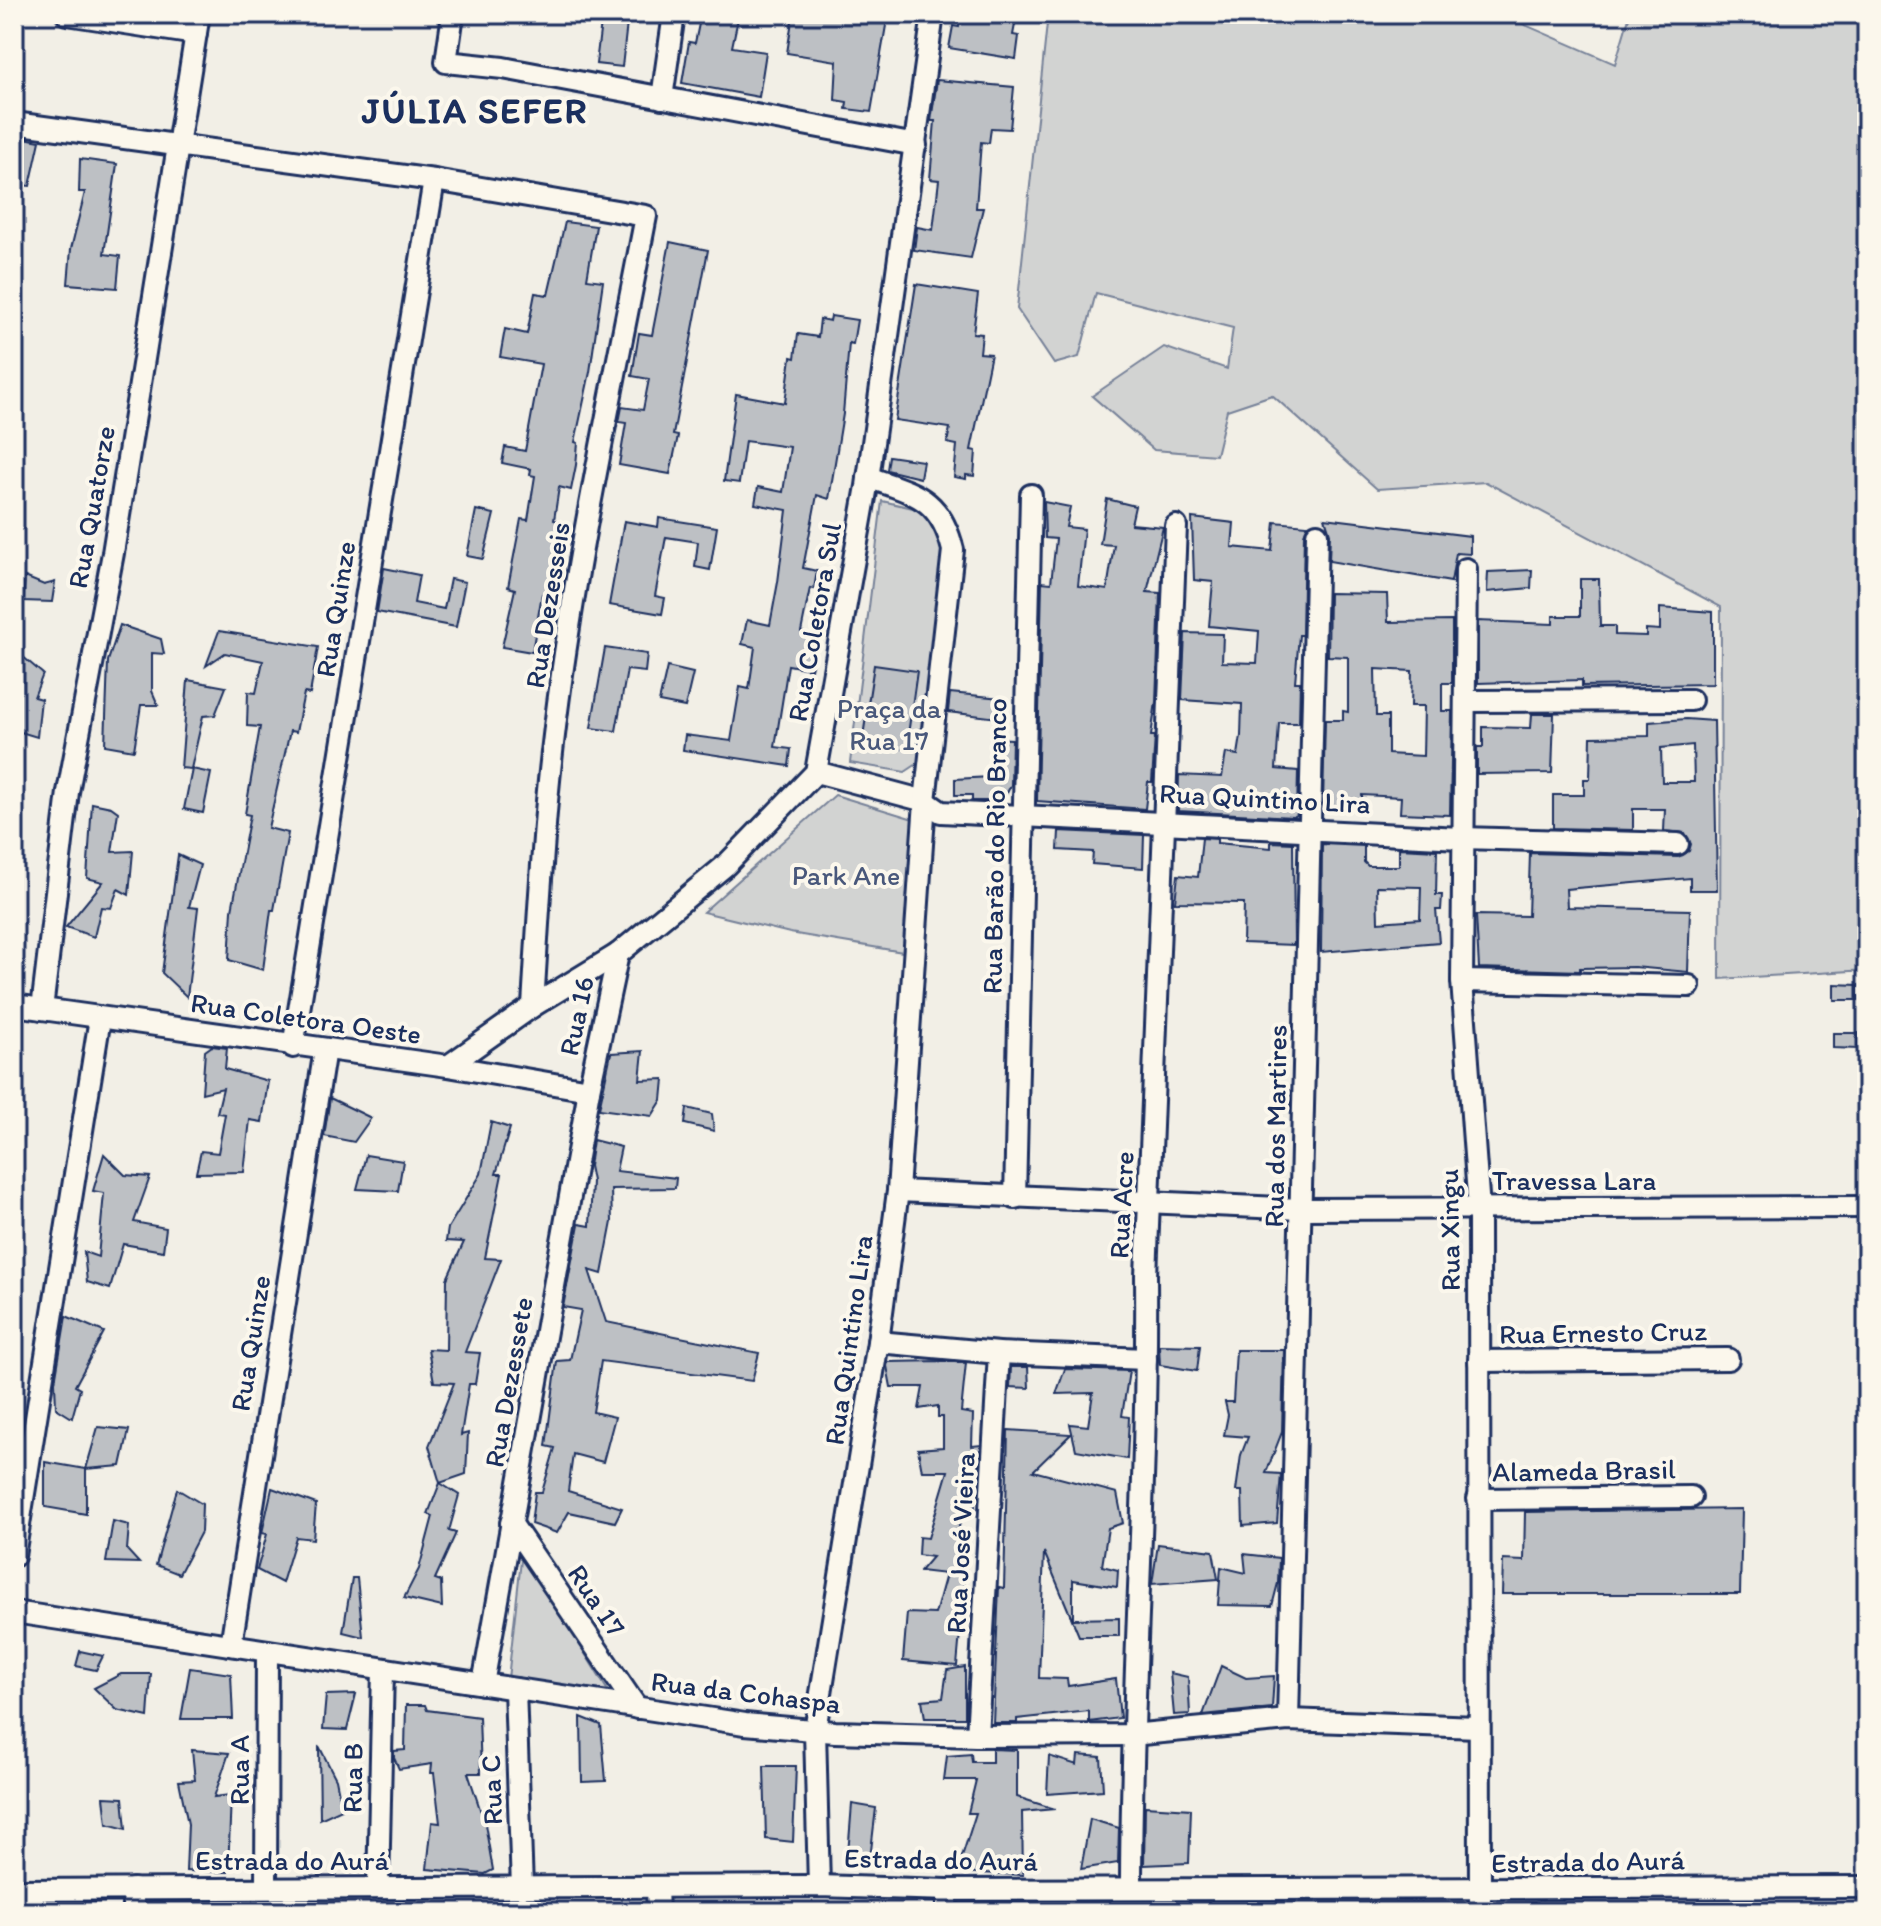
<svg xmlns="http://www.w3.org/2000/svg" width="1881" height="1926" viewBox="0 0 1881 1926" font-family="Itim,sans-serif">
<rect width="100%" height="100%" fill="#f2efe6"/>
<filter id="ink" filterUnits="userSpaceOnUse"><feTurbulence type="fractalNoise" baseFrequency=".0125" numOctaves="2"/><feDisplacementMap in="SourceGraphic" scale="16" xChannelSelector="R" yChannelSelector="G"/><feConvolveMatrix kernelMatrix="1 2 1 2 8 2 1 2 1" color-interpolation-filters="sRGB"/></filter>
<g filter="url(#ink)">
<g fill="#d2d3d2" stroke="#768198" stroke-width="2">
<polygon points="1048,14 1500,14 1615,64 1630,14 1867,14 1867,970 1720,979 1721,607 1486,482 1377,489 1272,395 1227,410 1216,455 1154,450 1092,396 1164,347 1227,369 1233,328 1096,293 1079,357 1054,364 1017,309"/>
<polygon points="882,501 913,508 935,519 944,543 920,762 905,772 850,763"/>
<polygon points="835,795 920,821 903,952 790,933 703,912"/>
<polygon points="522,1551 608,1691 508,1679"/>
</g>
<g fill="#bdc0c4" stroke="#1b2f5e" stroke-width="2" fill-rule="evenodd">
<polygon points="602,14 628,14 622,67 596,64"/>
<polygon points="701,14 739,14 732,47 766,52 759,97 682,83 689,42 695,43"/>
<polygon points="793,14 888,14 871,112 846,109 847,102 835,100 837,61 787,53"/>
<polygon points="961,14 1017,14 1013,35 1019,36 1016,59 949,48 953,26 959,27"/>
<polygon points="937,80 1014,87 1010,129 991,128 989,143 981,142 976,208 983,208 971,258 914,250 917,227 933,230 939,180 930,179 935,121 931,121"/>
<polygon points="14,136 40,141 30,186 14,184"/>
<polygon points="80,159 117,164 104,254 120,256 117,288 68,284 71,249 85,192 79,192"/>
<polygon points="565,222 596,226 587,279 603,281 590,372 575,442 578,443 576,465 571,490 559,487 554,520 568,523 564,551 554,596 542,594 532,652 502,647 515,589 508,587 521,519 528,520 535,476 530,475 531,469 502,463 505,447 525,451 541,364 500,357 505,329 527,334 535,293 548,295"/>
<polygon points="670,242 708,250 673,435 678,436 670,474 619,465 626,423 619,422 622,407 643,410 649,379 632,376 639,333 652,335"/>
<polygon points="916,284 978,294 973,333 982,334 980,353 991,354 971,450 976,451 974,476 966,475 966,479 954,477 957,445 947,443 950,428 895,420"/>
<polygon points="831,316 857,320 853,344 849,343 843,414 829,499 817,495 803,568 817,571 814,589 810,588 801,632 818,636 811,669 788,665 775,747 791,749 789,766 683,750 685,735 731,741 740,687 749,689 755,647 742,644 747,620 770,625 778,582 787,510 755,504 758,487 783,492 790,447 745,441 739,483 724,481 736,394 785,403 791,357 795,358 798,334 818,337 820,319 830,321"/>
<polygon points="889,456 923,461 920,478 887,470"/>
<polygon points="1107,499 1135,506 1131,524 1163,527 1147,592 1160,593 1156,702 1151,736 1155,736 1152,782 1148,782 1145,809 1037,801 1042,582 1051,583 1056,539 1045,538 1044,502 1070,507 1066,527 1084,529 1078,586 1107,590 1114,545 1100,544"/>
<polygon points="476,510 494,514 483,559 467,556"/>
<polygon points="659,518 717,527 710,570 695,567 698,542 666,537 655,596 665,598 662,614 609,605 624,521 658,527"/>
<polygon points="1192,518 1234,523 1232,547 1272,551 1275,522 1308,525 1304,534 1302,635 1299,635 1295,682 1300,682 1299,723 1279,723 1276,769 1298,771 1297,815 1293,817 1178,811 1179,775 1222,777 1226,753 1238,755 1241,736 1242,704 1182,700 1185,633 1223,634 1222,662 1257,663 1259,631 1209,626 1213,582 1194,580"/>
<polygon points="1325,518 1470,536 1470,554 1456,553 1451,582 1329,561 1330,534"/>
<polygon points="384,568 419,575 414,603 444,609 450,579 465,582 456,627 377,612"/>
<polygon points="1532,570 1531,588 1487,592 1488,572"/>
<polygon points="25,577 44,585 55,582 52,602 23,601"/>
<polygon points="1580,579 1599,579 1600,626 1615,626 1615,635 1646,636 1646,629 1660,630 1660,608 1713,612 1713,684 1582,686 1582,680 1478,683 1478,621 1553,624 1553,616 1580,616"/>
<path d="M1329 593 1387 594 1388 622 1452 621V683H1442V711H1452L1450 815 1400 813 1401 797 1362 795V806L1323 805 1325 720H1343V711L1348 712V657L1328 656ZM1375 669 1412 671 1411 706H1424L1423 756 1388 754V716H1376Z"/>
<polygon points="120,625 161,639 164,654 152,653 152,691 158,705 141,705 134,750 105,745 108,661"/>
<polygon points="219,631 318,647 310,694 304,693 296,732 290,731 268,828 288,833 274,910 271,910 263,970 229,960 232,910 250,815 245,814 260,727 247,726 248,692 256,693 263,661 225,653 206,666"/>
<polygon points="605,648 647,654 645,672 627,670 616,731 591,728"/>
<polygon points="14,649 43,674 34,697 41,699 37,737 14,730"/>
<polygon points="874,665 917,671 906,749 862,743"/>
<polygon points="667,667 693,673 685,707 659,702"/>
<polygon points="188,680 226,687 215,715 203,716 191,769 181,768"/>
<polygon points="950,693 1001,698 998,718 948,712"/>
<polygon points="1532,714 1554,714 1552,773 1477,774 1477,747 1483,747 1483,727 1531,728"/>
<path d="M1686 719 1714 721 1717 890H1690V878L1566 889 1567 907 1690 910 1688 972 1634 967 1580 968V971L1479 968 1476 915 1528 916 1530 853 1678 857 1689 851 1691 844 1685 833 1664 831 1665 809H1633V830L1553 828V795H1584V779H1590L1591 737 1649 736V722ZM1693 745 1694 782H1662L1661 748Z"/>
<polygon points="992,738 1012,739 1011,785 1003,801 972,801 972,795 955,795 955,779 990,777"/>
<polygon points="192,769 211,773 203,813 184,809"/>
<polygon points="92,803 111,807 118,812 112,852 133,851 129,895 118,889 111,908 101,907 94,937 66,927 103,882 87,878"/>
<polygon points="1059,831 1144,835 1143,868 1092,864 1093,852 1058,850"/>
<polygon points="1202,838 1217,839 1217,843 1271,848 1271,842 1293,843 1294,945 1243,943 1244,903 1175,902 1178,875 1198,877"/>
<path d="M1322 844 1364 846V862L1368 866H1399V848L1437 850 1436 895H1442L1441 910H1436L1439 942 1321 952ZM1377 886 1421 887 1420 919 1378 922Z"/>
<polygon points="178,855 200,865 189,907 198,908 187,997 162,973"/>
<polygon points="1834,984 1858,985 1858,1000 1834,1000"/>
<polygon points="1833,1033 1858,1033 1858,1049 1833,1048"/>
<polygon points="212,1046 227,1048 225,1069 268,1081 262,1122 250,1120 244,1172 196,1173 201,1151 218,1153 225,1114 217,1113 223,1088 202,1093 205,1051"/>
<polygon points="643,1051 640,1080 664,1079 662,1100 652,1116 599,1109 611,1053"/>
<polygon points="330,1098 371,1118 354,1142 324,1136"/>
<polygon points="687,1108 712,1114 714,1131 685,1124"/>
<polygon points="491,1122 510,1128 496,1174 502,1174 485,1258 501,1259 465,1352 480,1353 475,1384 469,1384 461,1435 468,1433 466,1474 440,1483 429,1446 454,1383 434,1382 428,1349 446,1350 447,1279 464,1242 446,1241 448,1228 481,1174"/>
<polygon points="593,1140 621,1147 616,1171 676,1178 675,1188 611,1189 612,1222 602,1274 589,1270 606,1322 759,1353 752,1381 601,1361 593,1412 615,1417 603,1462 573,1454 568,1491 622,1508 615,1522 569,1512 557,1533 531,1524 535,1492 542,1492 555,1448 546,1446 557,1361 570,1360 581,1310 563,1307 579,1224 590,1226 592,1181 589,1166"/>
<polygon points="104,1154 125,1175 150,1177 134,1222 166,1228 163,1251 123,1244 110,1289 87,1282 84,1252 98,1257 104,1193 93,1191"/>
<polygon points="366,1155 403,1161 398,1191 357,1189"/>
<polygon points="66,1316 104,1332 75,1386 80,1389 72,1418 56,1408 55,1382"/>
<polygon points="1159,1345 1200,1346 1197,1371 1160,1365"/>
<polygon points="1236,1350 1284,1350 1282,1432 1266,1473 1281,1474 1277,1523 1243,1526 1242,1491 1236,1491 1241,1455 1248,1437 1224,1435 1228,1415 1225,1402 1233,1402"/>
<polygon points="943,1361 966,1363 961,1412 973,1414 972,1446 981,1445 980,1465 971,1464 975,1509 961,1514 957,1541 968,1542 957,1666 903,1661 907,1613 935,1614 946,1574 920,1571 932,1557 918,1555 919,1537 928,1538 948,1471 922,1471 918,1449 943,1447 943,1417 938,1417 938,1406 919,1409 923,1387 891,1387 887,1366 888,1362"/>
<polygon points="1011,1367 1028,1367 1029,1388 1010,1387"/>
<polygon points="1065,1369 1129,1371 1122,1416 1129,1417 1127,1459 1076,1450 1070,1424 1088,1426 1093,1393 1056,1394"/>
<polygon points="98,1427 129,1430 121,1466 86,1469"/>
<polygon points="1008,1430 1071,1434 1033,1471 1117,1493 1123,1523 1108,1528 1102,1566 1118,1570 1117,1587 1073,1580 1073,1619 1119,1618 1119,1636 1079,1636 1044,1552 1039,1678 1067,1679 1068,1686 1116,1679 1120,1718 1089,1722 1089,1711 1017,1719 1017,1723 993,1723 999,1587 1004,1588"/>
<polygon points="45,1462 86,1469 86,1514 45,1507"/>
<polygon points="440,1483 459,1495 449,1531 456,1533 435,1579 441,1581 442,1607 404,1598 419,1569 433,1516 428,1514"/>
<polygon points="272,1488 316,1504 313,1539 296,1537 282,1583 257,1570 267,1534 262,1533"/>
<polygon points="177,1489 202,1504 201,1532 179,1574 156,1565"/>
<polygon points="1742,1509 1740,1594 1502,1594 1503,1560 1524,1561 1525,1512"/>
<polygon points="113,1521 129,1525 127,1550 139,1563 106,1562"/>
<polygon points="1158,1544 1213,1551 1218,1579 1152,1584"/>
<polygon points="1244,1554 1279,1558 1278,1583 1272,1606 1218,1605 1221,1567 1246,1573"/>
<polygon points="352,1578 357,1578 363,1637 343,1632"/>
<polygon points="80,1651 103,1656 96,1670 76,1666"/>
<polygon points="1221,1666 1246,1678 1274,1676 1272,1708 1203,1715"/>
<polygon points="965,1667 965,1718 925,1718 922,1700 943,1698 947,1670"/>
<polygon points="190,1668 231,1674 233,1719 181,1719"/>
<polygon points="1170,1673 1188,1677 1190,1714 1174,1715"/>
<polygon points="121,1674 151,1674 148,1717 117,1710 94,1688"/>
<polygon points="356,1694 347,1730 323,1729 326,1695"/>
<polygon points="406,1705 425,1705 427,1710 479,1717 481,1773 468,1773 485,1824 493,1870 485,1874 427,1869 432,1822 440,1823 434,1773 431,1773 432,1764 399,1769 394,1758 394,1751 405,1750"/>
<polygon points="581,1717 601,1725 606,1781 582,1782"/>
<polygon points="319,1746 336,1779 342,1809 320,1819"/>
<polygon points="992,1749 1017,1750 1017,1797 1055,1809 1022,1812 1023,1875 957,1872 976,1813 968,1813 976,1780 944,1780 947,1756 971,1754 972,1762 992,1762"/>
<polygon points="192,1750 229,1753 214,1797 231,1795 228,1872 186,1871 188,1824 179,1781 195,1780"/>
<polygon points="1078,1755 1101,1757 1103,1790 1047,1794 1049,1756 1077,1765"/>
<polygon points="764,1766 796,1766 793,1842 766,1839"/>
<polygon points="104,1797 123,1798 126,1829 107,1824"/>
<polygon points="852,1804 876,1808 870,1859 847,1867"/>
<polygon points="1145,1806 1191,1809 1189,1863 1144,1865"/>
<polygon points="1090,1819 1119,1828 1118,1863 1081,1869"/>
</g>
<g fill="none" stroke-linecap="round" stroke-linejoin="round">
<defs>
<g id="minor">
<polyline points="67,14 196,34"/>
<polyline points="453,14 446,62 503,68 916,145"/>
<polyline points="662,98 674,14"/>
<path d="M14 123 434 180 646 216C609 410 565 605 547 801 541 869 537 938 533 1006"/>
<polyline points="1466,569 1462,981 1479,1209 1480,1912"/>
<polyline points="1465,701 1691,700"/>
<polyline points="816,772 925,801 941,812 1461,838 1678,844"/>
<polyline points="1462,981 1689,986"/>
<polyline points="14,1005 448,1066 589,1090"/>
<polyline points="42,1009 68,792 113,553 199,14"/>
<polyline points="293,1047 434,180"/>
<polyline points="448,1066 533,1006 618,954 726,865 816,772 867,486 933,14"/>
<polyline points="898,1191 1301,1209 1867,1207"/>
<polyline points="1015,1198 1031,495"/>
<polyline points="878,1342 999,1353 1146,1359"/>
<polyline points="1479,1361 1728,1359"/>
<polyline points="1478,1499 1691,1497"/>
<polyline points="511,1523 637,1708"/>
<polyline points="14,1556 100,1018"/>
<polyline points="14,1612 745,1724 835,1732 977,1736 1131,1735 1288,1720 1478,1727"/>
<polyline points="231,1645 325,1049"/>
<polyline points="483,1684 589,1090 618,954"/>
<polyline points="515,1689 522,1888"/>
<polyline points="1288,1720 1317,534"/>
<polyline points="977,1736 999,1353"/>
<path d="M819 1886 815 1730 878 1342 898 1191 925 801 953 550C940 497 915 494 868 477"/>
<polyline points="266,1888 267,1651"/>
<polyline points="378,1888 383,1669"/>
<polyline points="657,1888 658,1912"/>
<path d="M1131 1888C1131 1684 1148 1480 1146 1276L1176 526"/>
<polyline points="133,1889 133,1912"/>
<polyline points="14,1890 819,1886 947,1890 1867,1887"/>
<polyline points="947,1912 947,1890"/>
</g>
</defs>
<use href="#minor" stroke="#1b2f5e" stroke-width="26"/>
<use href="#minor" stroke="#fbf7ec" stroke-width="20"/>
</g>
</g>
<g text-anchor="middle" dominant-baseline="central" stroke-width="8" stroke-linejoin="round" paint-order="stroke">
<g font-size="28" fill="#1b2f5e" stroke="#fbf7ec">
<text transform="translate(91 507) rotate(-80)">Rua Quatorze</text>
<text transform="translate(547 605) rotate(-81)">Rua Dezesseis</text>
<text transform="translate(335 609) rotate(-81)">Rua Quinze</text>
<text transform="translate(814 622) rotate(-80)">Rua Coletora Sul</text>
<text transform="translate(1265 798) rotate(3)">Rua Quintino Lira</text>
<text transform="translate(994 846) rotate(-89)">Rua Barão do Rio Branco</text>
<text transform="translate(576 1016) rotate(-78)">Rua 16</text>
<text transform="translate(306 1018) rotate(8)">Rua Coletora Oeste</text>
<text transform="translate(1275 1126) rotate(-89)">Rua dos Martires</text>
<text x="1574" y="1180">Travessa Lara</text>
<text transform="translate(1121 1205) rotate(-87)">Rua Acre</text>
<text transform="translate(1449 1230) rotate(-91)">Rua Xingu</text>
<text transform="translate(1603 1332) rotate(-1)">Rua Ernesto Cruz</text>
<text transform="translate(848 1340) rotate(-82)">Rua Quintino Lira</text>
<text transform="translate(250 1343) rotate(-81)">Rua Quinze</text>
<text transform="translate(508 1382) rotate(-80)">Rua Dezessete</text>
<text transform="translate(1584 1470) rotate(-1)">Alameda Brasil</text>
<text transform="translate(960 1543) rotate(-87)">Rua José Vieira</text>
<text transform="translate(597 1600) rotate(56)">Rua 17</text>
<text transform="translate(746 1692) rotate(7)">Rua da Cohaspa</text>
<text transform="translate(239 1770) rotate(-90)">Rua A</text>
<text transform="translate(352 1778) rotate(-89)">Rua B</text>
<text transform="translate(491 1790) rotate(-92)">Rua C</text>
<text transform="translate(941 1859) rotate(1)">Estrada do Aurá</text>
<text x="292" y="1860">Estrada do Aurá</text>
<text transform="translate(1588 1861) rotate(-1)">Estrada do Aurá</text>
</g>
<g font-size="28" fill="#49587b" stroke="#fbf7ec">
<text x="889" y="708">Praça da<tspan x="889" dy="32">Rua 17</tspan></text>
<text x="846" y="875">Park Ane</text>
</g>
<g font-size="36" font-weight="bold" letter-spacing="2" fill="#1b2f5e" stroke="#fbf7ec">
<text x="475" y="110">JÚLIA SEFER</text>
</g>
</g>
<rect width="1881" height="1926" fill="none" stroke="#fbf7ec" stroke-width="48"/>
<rect x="24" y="24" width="1833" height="1878" fill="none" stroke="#1b2f5e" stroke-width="3" filter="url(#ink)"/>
</svg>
